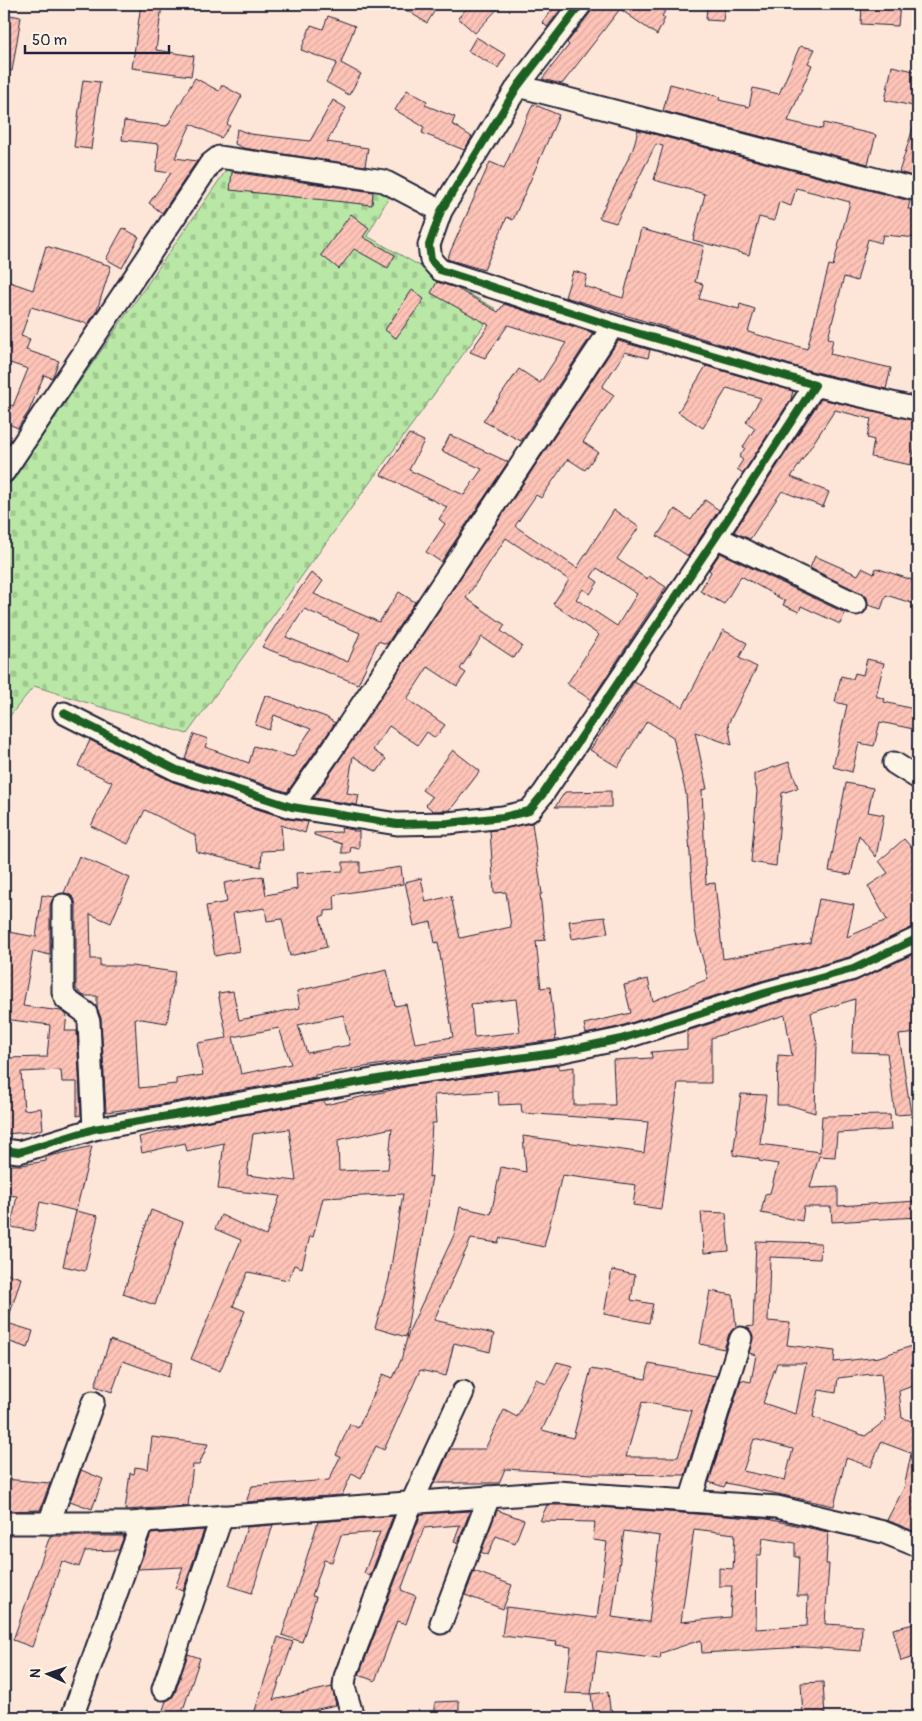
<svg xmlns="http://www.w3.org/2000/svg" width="922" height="1721" viewBox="0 0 922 1721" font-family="Pangolin,sans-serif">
<defs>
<pattern id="cemetery-stones" width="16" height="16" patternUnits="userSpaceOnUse" patternTransform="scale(1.25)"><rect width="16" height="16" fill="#b9e8a6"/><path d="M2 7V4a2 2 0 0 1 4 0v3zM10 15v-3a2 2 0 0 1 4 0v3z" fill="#9fc790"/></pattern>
<pattern id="building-hatch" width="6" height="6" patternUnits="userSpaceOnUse" patternTransform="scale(1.25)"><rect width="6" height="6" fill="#ffc4b8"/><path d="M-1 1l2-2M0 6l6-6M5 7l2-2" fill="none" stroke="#daa89f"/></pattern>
</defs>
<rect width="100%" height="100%" fill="#fde6d8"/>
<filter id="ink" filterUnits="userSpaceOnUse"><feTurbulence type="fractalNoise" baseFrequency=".02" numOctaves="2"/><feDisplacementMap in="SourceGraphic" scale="10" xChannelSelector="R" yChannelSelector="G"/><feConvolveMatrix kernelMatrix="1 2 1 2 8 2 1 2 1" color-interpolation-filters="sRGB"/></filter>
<g filter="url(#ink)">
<polygon fill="url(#cemetery-stones)" stroke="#6e8570" points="227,169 394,188 367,236 496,309 187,734 34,686 4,723 4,491"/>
<g fill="url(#building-hatch)" stroke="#22223b" fill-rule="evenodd">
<polygon points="141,4 162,5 156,50 194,56 191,76 132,68"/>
<polygon points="396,4 439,4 427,23"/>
<polygon points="471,4 502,4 475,33 458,18"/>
<polygon points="558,4 565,4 547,27 542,22"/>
<polygon points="593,4 670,4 662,16 665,18 657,35 620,9 562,84 542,79 569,45 567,43 591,12"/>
<polygon points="707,4 725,4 723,21 706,20"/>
<polygon points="862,4 900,4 898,26 861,24"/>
<polygon points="4,14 21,17 12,71 4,70"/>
<polygon points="328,16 355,26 341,63 361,74 349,95 326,82 337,63 301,50 311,25 323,29"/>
<polygon points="476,37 506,55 498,68 468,51"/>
<polygon points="800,46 815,49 808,63 812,65 788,121 822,129 824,123 876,135 868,164 663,111 670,84 720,97 719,100 749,107 753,88 779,94"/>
<polygon points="892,66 918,72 918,84 913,106 885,100"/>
<polygon points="195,78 219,91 222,85 242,96 227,124 230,126 221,138 191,124 175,158 197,161 162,213 149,203 171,173 156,171 159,144 122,140 124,121 167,126"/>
<polygon points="83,80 100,82 91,149 74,147"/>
<polygon points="407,90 427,101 425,105 455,117 452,124 472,137 464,150 422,133 424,127 395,110"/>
<polygon points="333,100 346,108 327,142 368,148 365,166 243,148 235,144 237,129 250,134 310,141"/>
<polygon points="533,104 559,115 513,220 507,217 484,270 447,259 490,162 504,168"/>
<polygon points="915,122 918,122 918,169 916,177 899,172"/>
<polygon points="638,130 910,201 908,209 918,209 918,238 883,235 881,243 868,239 857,281 844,277 828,338 833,339 830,354 891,368 886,389 807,370 565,297 573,271 587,275 584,286 623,298 641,229 704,246 695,282 703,284 699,299 739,309 740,304 755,309 748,332 807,349 829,265 833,266 850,202 796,188 791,206 779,202 774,221 759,217 749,255 693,240 705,194 654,180 663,146 656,144 616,223 599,218 633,149"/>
<polygon points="232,172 373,192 372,205 230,190"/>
<polygon points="351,214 369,228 363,237 395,255 388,268 354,249 339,269 321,255"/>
<polygon points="123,228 139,237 122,268 106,259"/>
<polygon points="46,246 111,266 97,310 88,324 31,307 21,336 30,339 26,350 59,361 52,378 44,375 29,411 18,428 4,422 4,403 13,406 28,369 4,361 4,280 33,290"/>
<polygon points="437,282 456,288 498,312 504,304 593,333 521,441 483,421 519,369 540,383 566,343 508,325 485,358 470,352 489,325 431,293"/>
<polygon points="412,290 424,299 396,338 385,330"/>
<path d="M618 341 650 350 648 358 625 352 602 387 614 395 583 442 598 452 585 470 568 459 541 498 536 495 515 526 577 568 614 510 639 527 617 559 647 579 649 576 666 587 615 664 591 700 567 684 599 635 553 604 569 580 506 538 466 598 505 625 501 631 522 646 514 658 482 637 460 669 466 673 457 686 428 667 407 699 445 725 435 738 427 732 418 745 389 726 373 750 386 759 377 772 353 756 347 793 359 795 357 805 314 798ZM597 568 637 594 617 626 576 599 583 589 590 594 598 582 591 577Z"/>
<polygon points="706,366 793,391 791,399 743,473 737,469 743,460 739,457 745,448 743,447 755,428 746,422 761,398 727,388 703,428 678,412"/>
<polygon points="821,399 918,421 918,433 911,465 871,457 874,440 867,438 871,419 835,410 791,477 829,492 823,507 782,491 750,539 734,532"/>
<polygon points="409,434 424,441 409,470 464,495 482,469 442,451 450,435 508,462 441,562 426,552 445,524 439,519 447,507 381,475"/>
<polygon points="705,500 719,510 688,556 657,536 675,509 691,520"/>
<polygon points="720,553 845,613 840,624 801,606 799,612 783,605 785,601 741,576 724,604 700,591 711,572 709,570"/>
<polygon points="815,556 858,575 862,568 874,574 876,568 918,582 918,605 886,595 881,609 868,605 867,597 861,593 810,568"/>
<path d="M311 573 323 581 314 594 379 622 399 592 415 602 387 644 378 641 358 684 262 647 290 603ZM304 609 360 633 348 662 286 637Z"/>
<polygon points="723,630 747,643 739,658 757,667 728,724 732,745 695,732 707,789 702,790 706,884 715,883 723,959 810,943 819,899 854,905 847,937 887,920 868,886 888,873 879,861 904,839 918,855 918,926 913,927 849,957 761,981 618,1027 586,1034 584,1024 631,1013 624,985 648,979 653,1001 708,979 695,930 686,794 673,737 647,721 618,767 590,750 634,682 683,707"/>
<polygon points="867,659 884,663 876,696 885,699 884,702 918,710 918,730 880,722 874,746 859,743 852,772 833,767 847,705 835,702 841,676 853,679 855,673 863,675"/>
<polygon points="265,695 326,717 335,723 287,792 185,759 194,734 208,739 205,747 249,763 254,746 293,757 311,729 274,715 269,730 255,725"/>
<polygon points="90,740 173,782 288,819 308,822 305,833 281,825 283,850 262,851 261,867 197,852 195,835 145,810 128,844 91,826 112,782 78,766"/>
<polygon points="453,750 480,771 450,810 433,811 426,805 432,797 422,790"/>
<polygon points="789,762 798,788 782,793 776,866 751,862 757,791 754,780 754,774"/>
<polygon points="846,783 873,788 868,812 884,815 876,857 859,835 851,875 829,871"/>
<polygon points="611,791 611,807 555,807 565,792"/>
<path d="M532 823 542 894H540L545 940 536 941 541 988 550 987 556 1040 446 1054 315 1075V1077L145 1107 106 1112 101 1018 97 1008V996H84L76 989V905L74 898 69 894 64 893 79 856 130 878 111 923 90 914 91 959H100V966H132L175 972 167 1023 135 1018 139 1088 176 1084V1079L203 1075 197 1043 227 1038 218 993 233 991 239 1020 300 1008 297 991 387 970 395 1006 406 1004 415 1043 453 1037 438 942 435 943 431 922 414 926 405 882 421 878 426 902 451 896 460 938 511 927 506 892 494 893 490 831ZM516 999 520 1032 474 1037 471 1004ZM343 1015 350 1045 307 1053 298 1025ZM279 1028 291 1064 241 1074 233 1037Z"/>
<polygon points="341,828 354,830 353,831 359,831 359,849 351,847 350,853 342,853 342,844 314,835 314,833 342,832"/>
<polygon points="343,862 360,862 360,873 401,867 403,884 334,895 335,910 325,911 325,915 320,917 327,947 290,956 282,919 267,921 265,908 233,913 239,951 215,956 206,906 227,902 224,883 263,876 266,895 297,889 296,873 343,871"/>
<polygon points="42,895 54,897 50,905 50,955 33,951 23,1006 61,1011 67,1015 65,1031 77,1031 81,1115 77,1116 77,1082 62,1082 61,1070 21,1072 24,1110 41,1108 43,1129 32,1132 4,1134 4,1058 47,1057 50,1025 4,1019 4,966 7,949 4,948 4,931 36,937"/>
<polygon points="605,917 608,933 572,939 569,921"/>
<path d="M918 952V1033L899 1035 911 1114 895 1115 887 1053 852 1052 855 999 811 1013 817 1044 815 1113 789 1105H777L778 1055 792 1056 785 1015 711 1038V1083H678L661 1209 633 1205 636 1185 562 1175 544 1247 500 1238 498 1243 471 1239 434 1320 494 1334 490 1352 454 1343 446 1376 420 1370 384 1450 376 1446 361 1478 352 1473 342 1495 246 1502 252 1486 329 1480 340 1457 336 1455 350 1424 358 1428 383 1374 393 1378 401 1360 409 1331 454 1235 460 1207 491 1214 501 1167 526 1172 523 1136 644 1153 648 1122 522 1113 521 1104 499 1105 498 1091 434 1095 436 1123H432L429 1177 432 1176 406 1337 375 1328 389 1279 403 1194 323 1198 313 1237 310 1236 302 1268 294 1265 288 1280 248 1272 233 1306 245 1311 220 1371 191 1359 241 1240 215 1229 221 1215 266 1236 280 1196 218 1189 224 1143 187 1151 185 1143 142 1153 139 1137 193 1124 324 1101 325 1105 414 1085 559 1065V1069L574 1067V1105H615L613 1060 652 1058 651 1052 687 1049V1031L769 1005 856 981ZM392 1128 388 1169 339 1171 338 1140ZM289 1129 296 1181 247 1175 253 1134Z"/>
<polygon points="741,1094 766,1095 760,1144 820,1152 822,1116 890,1115 891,1130 837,1133 835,1157 819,1156 810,1188 838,1187 838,1206 918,1201 918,1217 832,1222 831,1207 804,1207 802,1221 761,1213 765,1194 770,1193 778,1164 759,1161 759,1159 733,1155"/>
<polygon points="92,1146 76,1211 40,1202 34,1231 11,1227 17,1196 4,1195 4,1165 22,1165 46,1161 46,1157"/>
<polygon points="151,1210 183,1222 155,1305 123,1294"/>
<polygon points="76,1211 98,1216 85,1271 63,1266"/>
<polygon points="701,1212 726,1213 729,1251 704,1253"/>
<path d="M756 1241 821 1243 820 1259 770 1257 768 1321 790 1323 787 1345 835 1351 834 1362 879 1357 918 1344V1384L899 1391 902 1418 918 1423V1533L887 1520 904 1488 911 1454 916 1455 881 1442 871 1467 846 1458 834 1506 726 1483 724 1487 709 1482 741 1380 751 1382 756 1355 749 1353 753 1336 750 1330 746 1327 753 1326ZM777 1363H806L796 1414 763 1403ZM881 1373 886 1420 865 1436 813 1417 819 1390 836 1393 838 1378ZM754 1439 793 1449 785 1480 743 1471Z"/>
<polygon points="612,1270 635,1275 631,1300 653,1304 649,1323 604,1314"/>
<polygon points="4,1273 21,1278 7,1323 33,1331 28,1348 4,1340"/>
<polygon points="710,1291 733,1295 736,1327 729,1334 724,1349 700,1344"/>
<polygon points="110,1340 173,1362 168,1377 123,1361 112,1392 95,1386"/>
<path d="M557 1362 573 1366 542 1430 573 1438 591 1369 646 1379 649 1364 716 1376 685 1475 593 1474 505 1469 499 1483H435L450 1449H485L504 1410 517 1417 536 1379 546 1384ZM642 1402 692 1411 678 1457H626Z"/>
<polygon points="152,1437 208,1444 199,1465 193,1465 188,1506 125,1510 130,1473 134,1474 135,1467 148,1469"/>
<polygon points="81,1470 103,1479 92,1509 70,1501"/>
<polygon points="4,1479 50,1483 40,1510 4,1511"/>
<path d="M547 1505H568L767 1519 828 1532 826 1564H829L825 1624 862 1626 861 1651 805 1647 702 1653 701 1640 661 1653 660 1659 597 1651 591 1694 565 1693 571 1647 556 1645 557 1642 502 1636 506 1607 597 1618 607 1542 593 1540 595 1522 540 1521ZM694 1529 735 1534 733 1569 719 1568V1586H732L730 1617 681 1622ZM624 1531 660 1536 649 1622 612 1617ZM763 1538 795 1543V1557H799L797 1596H808L807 1626 756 1629 757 1555H761Z"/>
<polygon points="497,1510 524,1520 515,1543 496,1536 488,1555 481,1552"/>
<polygon points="470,1511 458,1543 454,1541 460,1525 424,1528 401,1590 416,1596 406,1624 397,1621 375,1681 359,1675 421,1514"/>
<polygon points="393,1516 370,1576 364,1573 380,1532 341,1535 332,1562 324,1560 312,1596 316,1597 302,1642 282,1635 318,1522"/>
<polygon points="273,1525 252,1593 229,1586 247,1527"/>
<polygon points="204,1530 183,1591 175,1588 183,1567 138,1569 151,1534"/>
<polygon points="50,1536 124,1536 119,1550 85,1551 79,1567 62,1561 32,1647 13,1640"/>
<polygon points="474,1571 512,1585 503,1609 465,1595"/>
<polygon points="918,1623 918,1656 901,1661 893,1629"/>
<polygon points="278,1637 293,1642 273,1700 332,1687 336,1705 281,1717 253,1717"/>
<polygon points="188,1654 200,1658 181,1716 163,1710 166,1701 172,1698 175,1693"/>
<polygon points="823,1682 825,1717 803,1717 801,1683"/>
<polygon points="608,1692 611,1717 594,1717 591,1694"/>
<polygon points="459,1701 459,1717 435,1717 435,1702"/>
</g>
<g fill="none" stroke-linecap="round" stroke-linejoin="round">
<defs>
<g id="minor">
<polyline points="518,86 918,190"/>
<polyline points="815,385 917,409"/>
<polyline points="4,472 210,164 219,157 384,181 441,211"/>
<polyline points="716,537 856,604"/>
<polyline points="64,713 177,770 292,807 397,824 448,823 503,817 529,811 543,794 716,537 815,385 613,326 440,270 431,260 429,245 441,211 518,86 581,4"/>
<polyline points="894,763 918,778"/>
<polyline points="292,807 335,745 613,326"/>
<polyline points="63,905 63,992 66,999 86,1013 89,1022 94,1129"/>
<polyline points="4,1150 19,1152 94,1129 412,1073 554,1053 621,1039 765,993 853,969 918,938"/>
<polyline points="690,1501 741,1338"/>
<polyline points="4,1523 130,1523 557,1492 777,1507 883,1532 918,1546"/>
<polyline points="49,1523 93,1402"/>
<polyline points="441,1623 489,1497"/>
<polyline points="163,1689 222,1516"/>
<polyline points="72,1717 142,1522"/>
<polyline points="353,1717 344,1687 345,1677 412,1502 463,1392"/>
</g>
</defs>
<use href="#minor" stroke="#22223b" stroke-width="25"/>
<use href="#minor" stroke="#fcf5e5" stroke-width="21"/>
<defs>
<g id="cycleway">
<polyline points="64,713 177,770 292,807 397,824 448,823 503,817 529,811 543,794 716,537 815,385 613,326 440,270 431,260 429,245 441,211 518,86 581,4"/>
<polyline points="4,1150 19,1152 94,1129 412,1073 554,1053 621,1039 765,993 853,969 918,938"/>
</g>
</defs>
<use href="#cycleway" stroke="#fcf5e5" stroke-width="11"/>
<use href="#cycleway" stroke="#1b5e20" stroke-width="8"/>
</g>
</g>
<rect width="922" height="1721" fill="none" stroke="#fcf5e5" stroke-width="20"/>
<rect x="10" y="10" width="902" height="1701" fill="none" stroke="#22223b" stroke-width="2" filter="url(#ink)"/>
<g transform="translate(48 1674) rotate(273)" stroke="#fcf5e5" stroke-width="4" paint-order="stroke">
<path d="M0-4L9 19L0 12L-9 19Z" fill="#22223b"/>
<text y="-8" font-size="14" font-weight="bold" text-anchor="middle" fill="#22223b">N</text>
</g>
<path d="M25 45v8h144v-8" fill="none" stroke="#22223b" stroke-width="2.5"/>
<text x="32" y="45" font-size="15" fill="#22223b" stroke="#fcf5e5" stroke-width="4" paint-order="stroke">50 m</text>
</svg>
